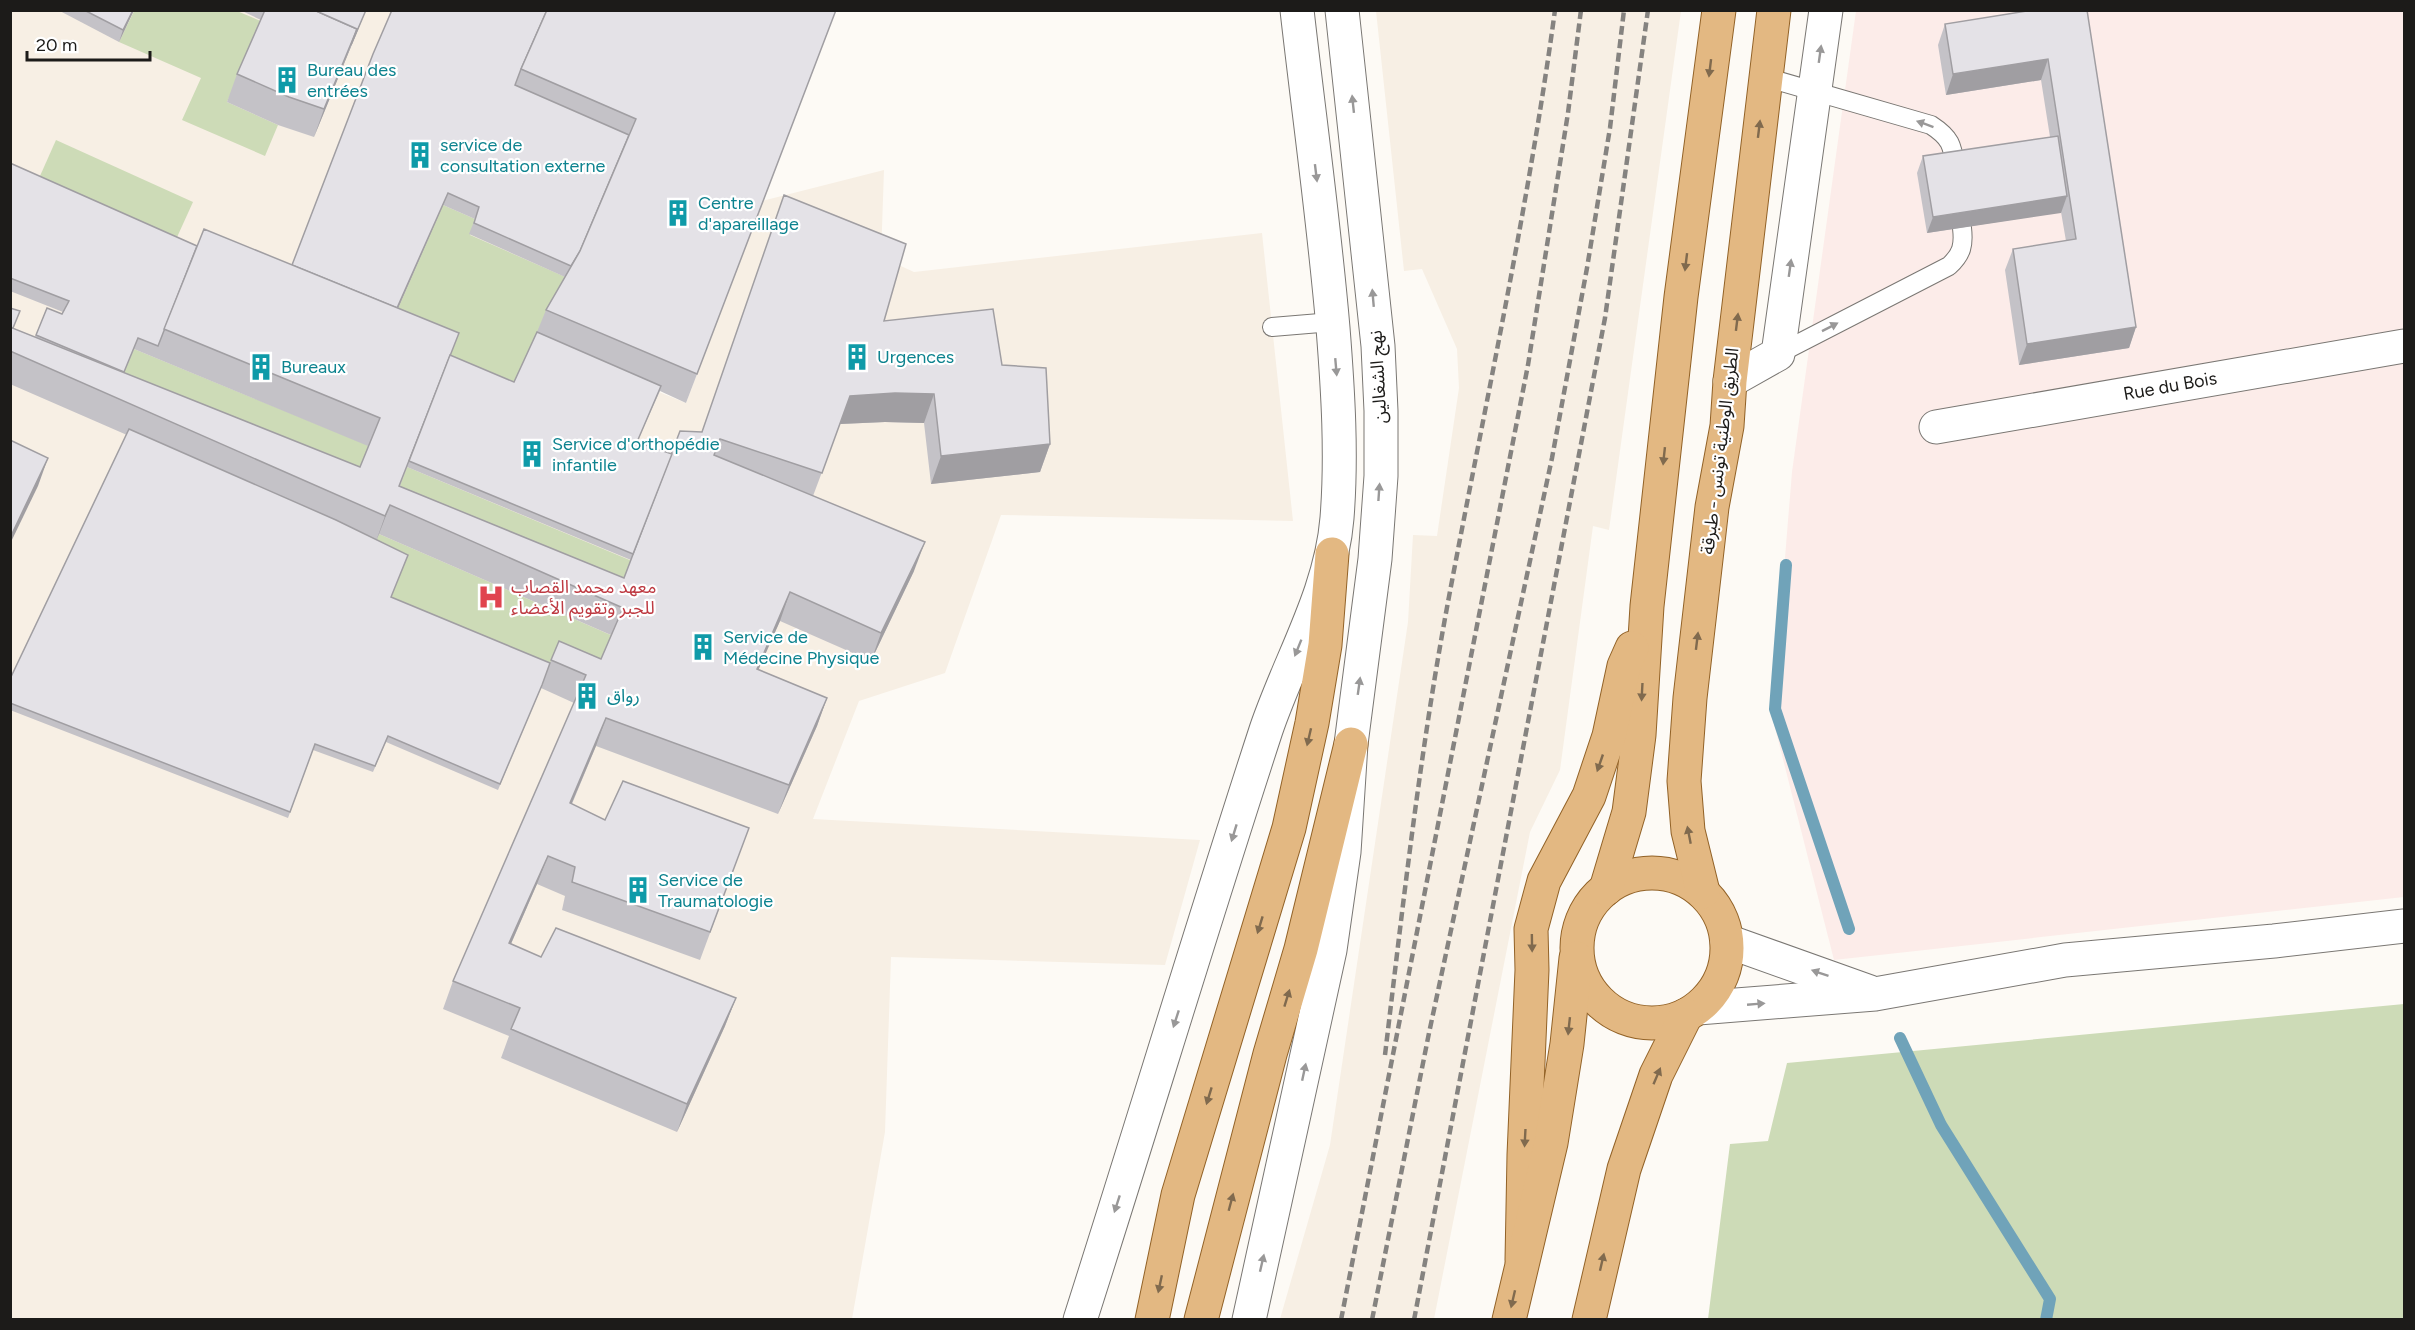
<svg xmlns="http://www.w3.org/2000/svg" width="2415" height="1330" viewBox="0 0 2415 1330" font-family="Figtree,'Noto Sans Arabic',sans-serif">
<rect width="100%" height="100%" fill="#fdfaf5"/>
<polygon fill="#fcece9" points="1856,11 2404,11 2404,897 1834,960 1772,716 1792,472"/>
<g fill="#f7efe4">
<polygon points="10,11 547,11 659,392 686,403 762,201 884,170 881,257 914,272 1262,233 1293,521 1001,515 945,673 859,701 813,819 1200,840 1165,965 891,957 885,1132 852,1319 11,1319"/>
<polygon points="1376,11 1681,11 1609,530 1593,526 1560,770 1530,832 1434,1319 1280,1319 1330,1145 1408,622 1413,535 1437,536 1459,388 1457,349 1422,269 1404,271"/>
</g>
<g fill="#cddbb7">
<polygon points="134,11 237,11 263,22 227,102 278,125 265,156 182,120 201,78 119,42"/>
<polygon points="56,140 193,202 173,246 36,185"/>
<polygon points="443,205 475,219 470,235 570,279 512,388 386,336"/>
<polygon points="134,349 370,446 349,495 113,399"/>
<polygon points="407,467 632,561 614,606 389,514"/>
<polygon points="379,534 613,636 591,687 389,602 375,544"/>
<polygon points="2404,1004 2404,1319 1708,1319 1730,1144 1768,1141 1787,1063"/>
</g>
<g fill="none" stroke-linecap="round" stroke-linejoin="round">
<g stroke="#70a3b9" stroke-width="12">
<polyline points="1786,565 1775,709 1849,929"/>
<polyline points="1900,1038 1941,1125 2050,1299 2046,1320"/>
</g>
<defs>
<g id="service">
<path d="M1765 77 1931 125C1951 138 1952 145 1956 168"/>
<polyline points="1272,327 1332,322"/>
<path d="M1778 354 1949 266C1962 254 1964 245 1962 228"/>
</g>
<g id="minor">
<polyline points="1730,381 1778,354 1826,10"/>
<polyline points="1936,427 2404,346"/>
</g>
<g id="tertiary">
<polyline points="1727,941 1870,992"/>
<polyline points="1698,1008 1875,994 2065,960 2274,941 2404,926"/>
<path d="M1080 1320C1143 1123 1202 926 1266 730 1290 659 1331 593 1337 518 1342 455 1338 391 1333 328 1324 222 1309 116 1297 10"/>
<polyline points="1249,1320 1330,950 1344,852 1351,744 1375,559 1381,476 1381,411 1378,346 1342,10"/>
</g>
<g id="primary">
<circle cx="1652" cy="948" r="75"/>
<polyline points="1606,889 1629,812 1639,735 1647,606 1681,297 1719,10"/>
<polyline points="1703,892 1688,831 1684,781 1690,698 1712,507 1727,426 1730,381 1774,10"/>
<polyline points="1522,1260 1524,1155 1532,970 1531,929 1544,881 1589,796 1609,736 1624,666 1632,648"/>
<polyline points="1152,1320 1178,1195 1289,828 1312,723 1325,645 1332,554"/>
<polyline points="1201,1320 1270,1054 1301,949 1351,744"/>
<polyline points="1509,1320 1551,1143 1567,1044 1576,958"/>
<polyline points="1589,1320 1624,1169 1656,1075 1686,1015"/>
</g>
</defs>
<use href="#service" stroke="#7a7773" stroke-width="20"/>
<use href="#minor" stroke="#7a7773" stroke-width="35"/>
<use href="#tertiary" stroke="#7a7773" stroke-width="35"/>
<use href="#primary" stroke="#926227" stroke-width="35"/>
<use href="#service" stroke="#fff" stroke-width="18"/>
<use href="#minor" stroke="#fff" stroke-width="33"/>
<use href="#tertiary" stroke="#fff" stroke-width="33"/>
<use href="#primary" stroke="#e3b882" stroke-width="33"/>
<g stroke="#858380" stroke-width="4.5" stroke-dasharray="9 4.5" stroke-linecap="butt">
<path d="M1385 1055C1403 904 1420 752 1448 602 1485 405 1528 209 1555 10"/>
<polyline points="1341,1320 1528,365 1568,113 1581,10"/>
<polyline points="1372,1320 1429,1033 1552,458 1587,268 1610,128 1624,10"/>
<polyline points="1414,1320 1605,318 1648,10"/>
</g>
</g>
<g fill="#c4c2c7" fill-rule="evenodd">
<polygon points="58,10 134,10 119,42"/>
<polygon points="240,10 366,10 314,137 278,125 227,102 237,74 261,20"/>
<path d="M836 10 686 403 660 391 637 442 672 454 701 432 884 321 1002 365 1050 444 1040 472 931 484 924 423 885 422 840 424 813 496 914 571 871 661 780 621 758 670 827 698 817 726 778 814 596 746 572 804 605 820 749 828 700 960 562 910 565 896 537 884 511 944 541 957 736 998 725 1026 677 1132 501 1058 509 1036 443 1009 453 981 574 703 541 688 498 790 386 742 373 772 313 750 288 818 10 710V679L127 435 10 384V351L13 328 35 337 47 308 62 314 63 312 10 291V163L197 246 292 265 373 54ZM443 205 475 219 469 234 565 277 546 310 537 332 514 382 450 355 398 308ZM134 349 368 446 360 467 124 373ZM407 467 631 560 624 578 400 486ZM379 534 611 635 601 659 559 641 550 663 391 597 377 539Z"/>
<polygon points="2033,10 2136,327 2129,348 2019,365 2005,270 2013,249 2066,241 2061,212 1927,233 1917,173 1923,156 2050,137 2041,80 1946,95 1938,45 1945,24"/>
</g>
<g fill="#a09ea2">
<polygon points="133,10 134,10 119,42 123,30"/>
<polygon points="366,10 314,137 324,109"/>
<polygon points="2048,59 2041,80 1946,95 1953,74"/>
<polygon points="448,193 443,205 386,336 390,325"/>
<polygon points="2067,196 2061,213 1927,233 1933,217"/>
<polygon points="2136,327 2129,348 2019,365 2027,344"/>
<polygon points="895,393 934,394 924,423 885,422 840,424 850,396"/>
<polygon points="1050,444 1040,472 931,484 941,456"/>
<polygon points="48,458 38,486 10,544 10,538"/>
<polygon points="390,505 379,534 375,544 385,516"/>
<polygon points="925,542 914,571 871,661 881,633"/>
<polygon points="790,592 780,621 746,698 757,669"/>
<polygon points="827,698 817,726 778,814 789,785"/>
<polygon points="606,718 596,746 560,831 570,803"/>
<polygon points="548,856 537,884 499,971 509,943"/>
<polygon points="736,998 725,1026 677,1132 687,1104"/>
</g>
<g fill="#e4e2e7" stroke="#a09ea2" stroke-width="1.5">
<polygon points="84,10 133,10 123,30"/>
<polygon points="265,10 314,10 357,29 324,109 289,97 237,74"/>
<polygon points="314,10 366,10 351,45 357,29"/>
<polygon points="392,10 547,10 521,69 515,85 629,135 580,251 571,266 474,223 479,207 448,193 397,308 292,265 373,54"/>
<polygon points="547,10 836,10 697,374 546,310 580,251 636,119 521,69"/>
<polygon points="2033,10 2087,10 2136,327 2027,344 2013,249 2076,239 2048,59 1953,74 1945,24"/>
<polygon points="2058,136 2067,196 1933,217 1923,156"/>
<polygon points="10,163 197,246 158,346 138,338 124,372 36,335 47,308 62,314 69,301 10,278"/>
<polygon points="784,195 906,244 884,321 993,309 1002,365 1046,368 1050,444 941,456 934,394 895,393 850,396 822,473 720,439 714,455 925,542 881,633 790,592 757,669 827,698 789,785 606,718 570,803 605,820 623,781 749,828 710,932 572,882 575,867 548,856 509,943 541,957 556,928 736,998 687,1104 511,1029 520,1008 453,981 586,675 551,660 559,641 601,659 623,608 390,505 385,516 10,351 10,327 360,467 380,418 164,329 204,229 459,333 399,486 624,578 680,431 702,432"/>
<polygon points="10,308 20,311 13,328 10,327"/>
<polygon points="537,332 661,386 637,442 672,454 633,554 409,461 450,355 514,382"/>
<polygon points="129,429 336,520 408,555 391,597 550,663 542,685 500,784 388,736 375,766 315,744 290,812 10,703 10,679"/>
<polygon points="10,440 48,458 10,538"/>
</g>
<defs><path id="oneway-solid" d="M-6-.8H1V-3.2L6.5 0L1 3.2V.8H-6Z" transform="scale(1.5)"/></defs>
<g fill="#999898">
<use href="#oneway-solid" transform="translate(1820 54) rotate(-82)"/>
<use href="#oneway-solid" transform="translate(1353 104) rotate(-96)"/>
<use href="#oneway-solid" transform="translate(1925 124) rotate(-160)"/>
<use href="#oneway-solid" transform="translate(1316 173) rotate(83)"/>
<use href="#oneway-solid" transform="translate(1790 268) rotate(-82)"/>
<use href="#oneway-solid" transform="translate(1373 298) rotate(-95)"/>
<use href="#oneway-solid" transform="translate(1830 327) rotate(-27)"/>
<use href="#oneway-solid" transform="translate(1336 367) rotate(85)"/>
<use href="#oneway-solid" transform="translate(1379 492) rotate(-86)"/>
<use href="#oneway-solid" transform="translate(1298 648) rotate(112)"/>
<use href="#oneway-solid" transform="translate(1359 686) rotate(-82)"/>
<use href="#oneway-solid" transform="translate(1234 833) rotate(107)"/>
<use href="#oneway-solid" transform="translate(1820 973) rotate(-161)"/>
<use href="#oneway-solid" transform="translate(1756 1004) rotate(-5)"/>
<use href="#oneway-solid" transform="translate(1176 1019) rotate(108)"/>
<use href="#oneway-solid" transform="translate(1304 1072) rotate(-78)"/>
<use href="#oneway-solid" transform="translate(1117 1204) rotate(108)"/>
<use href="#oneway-solid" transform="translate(1262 1263) rotate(-77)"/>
</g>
<g fill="#806a4e">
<use href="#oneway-solid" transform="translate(1710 68) rotate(97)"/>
<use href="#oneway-solid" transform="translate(1759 129) rotate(-83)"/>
<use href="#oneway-solid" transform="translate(1686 262) rotate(97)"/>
<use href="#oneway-solid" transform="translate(1737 322) rotate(-83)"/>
<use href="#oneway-solid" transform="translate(1664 456) rotate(96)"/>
<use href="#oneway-solid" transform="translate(1697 641) rotate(-83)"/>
<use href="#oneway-solid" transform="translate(1642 692) rotate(93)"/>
<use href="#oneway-solid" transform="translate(1309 737) rotate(103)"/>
<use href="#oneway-solid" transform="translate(1600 763) rotate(109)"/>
<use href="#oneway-solid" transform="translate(1689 835) rotate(-101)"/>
<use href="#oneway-solid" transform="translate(1260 925) rotate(107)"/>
<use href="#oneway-solid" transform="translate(1532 943) rotate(89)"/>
<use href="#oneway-solid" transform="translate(1287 998) rotate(-73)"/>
<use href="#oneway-solid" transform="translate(1569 1026) rotate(96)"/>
<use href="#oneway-solid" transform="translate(1657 1076) rotate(-67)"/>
<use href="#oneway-solid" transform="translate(1209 1096) rotate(107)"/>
<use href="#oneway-solid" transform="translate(1525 1138) rotate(93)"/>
<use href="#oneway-solid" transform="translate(1231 1202) rotate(-75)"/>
<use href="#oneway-solid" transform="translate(1602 1262) rotate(-77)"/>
<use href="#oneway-solid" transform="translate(1160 1284) rotate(102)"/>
<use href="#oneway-solid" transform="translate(1513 1299) rotate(103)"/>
</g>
<defs>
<symbol id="building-bare" viewBox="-9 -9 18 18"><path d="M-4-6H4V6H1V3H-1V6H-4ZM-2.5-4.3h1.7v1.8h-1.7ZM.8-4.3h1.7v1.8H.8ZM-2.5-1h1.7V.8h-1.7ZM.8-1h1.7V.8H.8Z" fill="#0f9aa8" stroke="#fff" stroke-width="2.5" paint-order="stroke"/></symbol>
<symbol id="hospital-bare" viewBox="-9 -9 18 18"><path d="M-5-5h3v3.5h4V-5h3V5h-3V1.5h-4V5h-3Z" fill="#e0444e" stroke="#fff" stroke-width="2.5" paint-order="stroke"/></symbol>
</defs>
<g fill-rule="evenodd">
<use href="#building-bare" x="268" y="61" width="38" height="38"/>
<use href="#building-bare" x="401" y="136" width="38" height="38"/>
<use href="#building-bare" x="659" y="194" width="38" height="38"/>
<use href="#building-bare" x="838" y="338" width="38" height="38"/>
<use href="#building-bare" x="242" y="348" width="38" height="38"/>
<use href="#building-bare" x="513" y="435" width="38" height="38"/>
<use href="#hospital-bare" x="472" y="578" width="38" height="38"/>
<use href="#building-bare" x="684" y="628" width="38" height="38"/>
<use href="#building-bare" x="568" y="677" width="38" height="38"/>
<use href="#building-bare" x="619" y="871" width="38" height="38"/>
</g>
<g text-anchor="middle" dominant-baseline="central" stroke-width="4.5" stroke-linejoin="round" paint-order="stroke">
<g font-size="18" fill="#0d838f" stroke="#fff" text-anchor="start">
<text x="307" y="70">Bureau des<tspan x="307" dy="21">entrées</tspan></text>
<text x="440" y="145">service de<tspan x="440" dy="21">consultation externe</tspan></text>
<text x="698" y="203">Centre<tspan x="698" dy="21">d'apareillage</tspan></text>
<text x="877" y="357">Urgences</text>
<text x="281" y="367">Bureaux</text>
<text x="552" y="444">Service d'orthopédie<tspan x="552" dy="21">infantile</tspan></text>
<text x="723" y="637">Service de<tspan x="723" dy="21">Médecine Physique</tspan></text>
<text x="607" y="696">رواق</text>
<text x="658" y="880">Service de<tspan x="658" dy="21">Traumatologie</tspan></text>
</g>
<g font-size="18" fill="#1c1b19" stroke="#fff">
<text transform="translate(1378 377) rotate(-93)">نهج الشغالين</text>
<text transform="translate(2170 386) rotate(-10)">Rue du Bois</text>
<text transform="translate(1720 451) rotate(-83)">الطريق الوطنية تونس - طبرقة</text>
</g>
<g font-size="18" fill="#be3a42" stroke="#fff" text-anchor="start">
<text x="511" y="587">معهد محمد القصاب<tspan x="511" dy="21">للجبر وتقويم الأعضاء</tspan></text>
</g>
</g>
<rect width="2415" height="1330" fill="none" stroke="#1c1b19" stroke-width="24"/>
<path d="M27 51v9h123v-9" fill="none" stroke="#1c1b19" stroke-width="3"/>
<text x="36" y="51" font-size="18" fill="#1c1b19" stroke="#ffffff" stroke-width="4.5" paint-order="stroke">20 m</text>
</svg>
